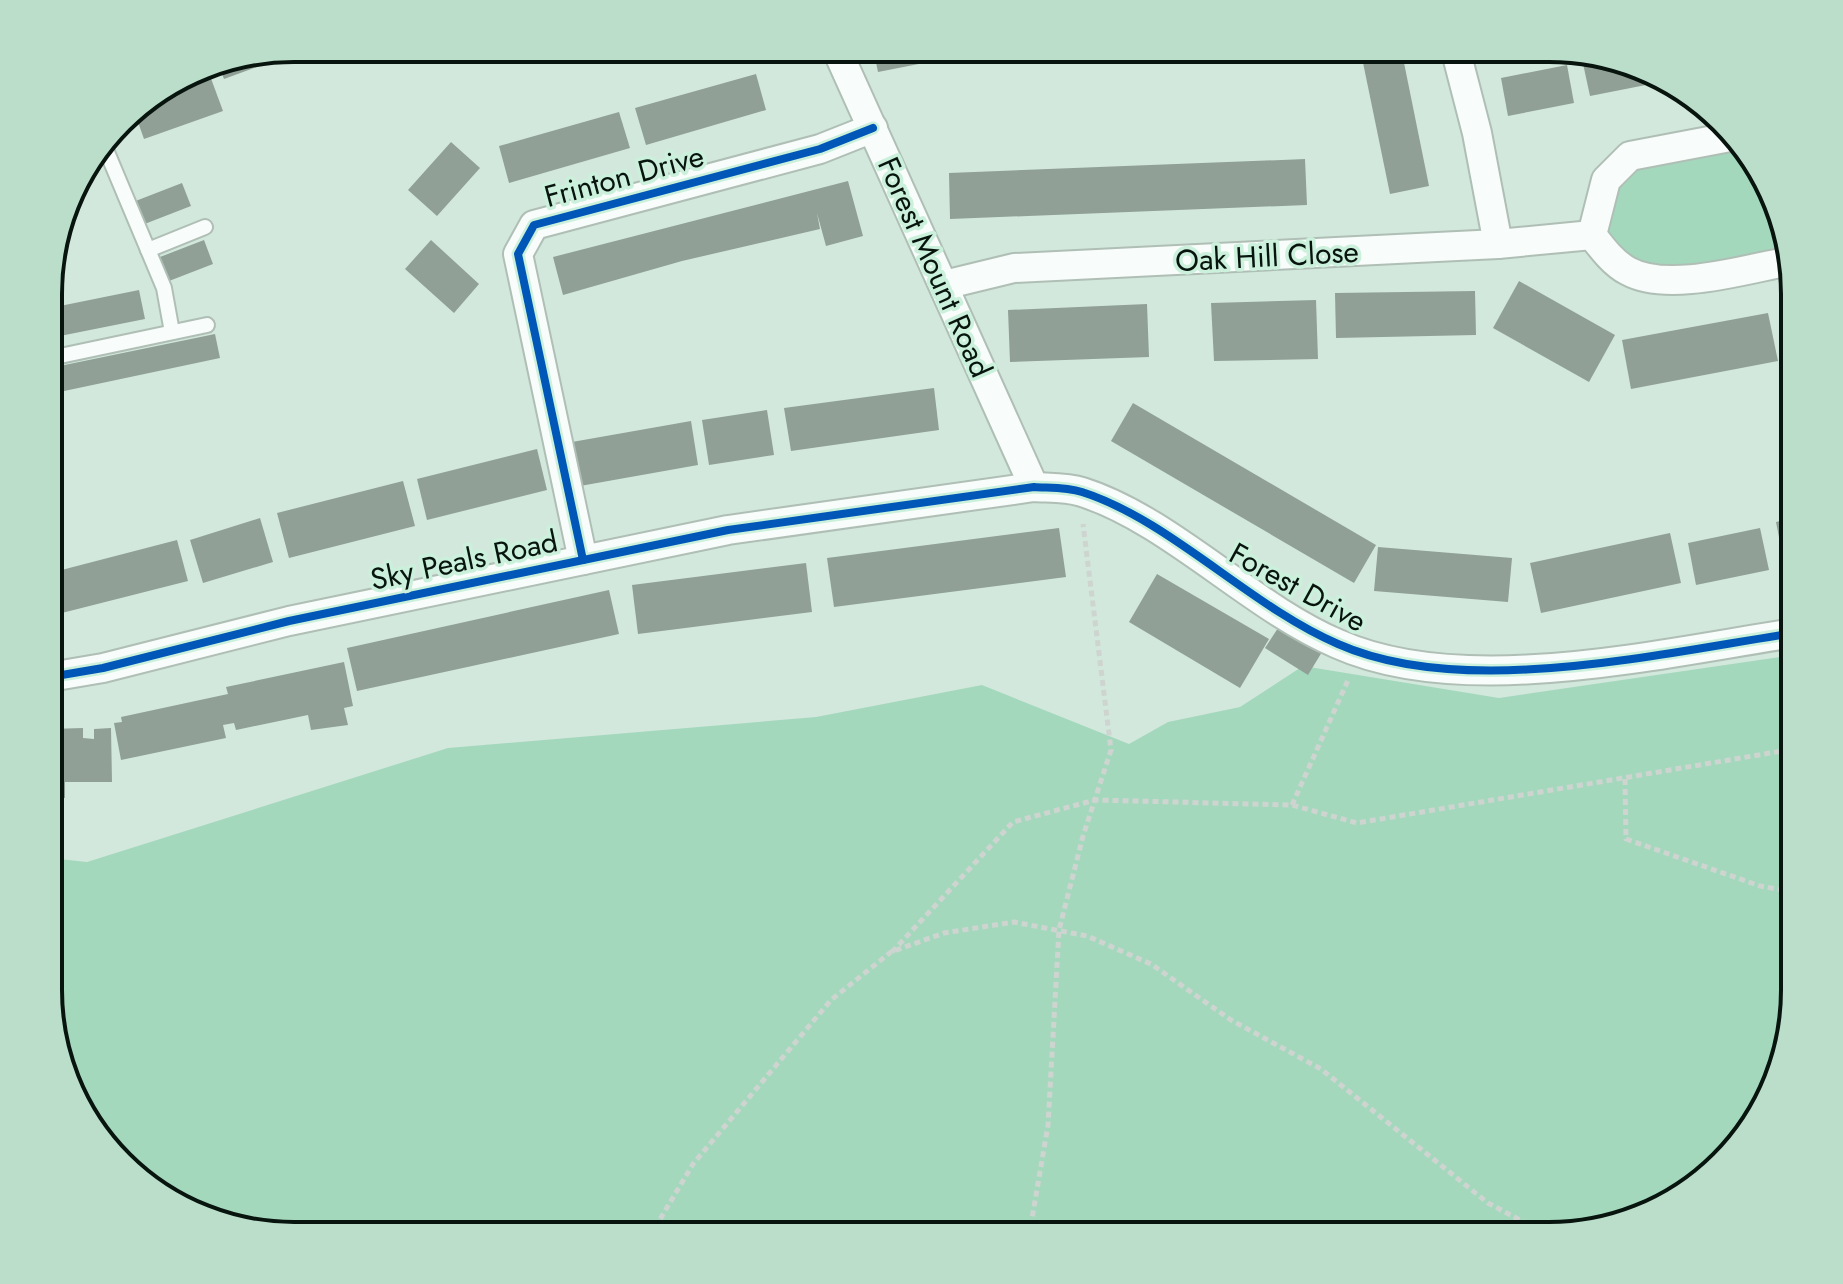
<svg xmlns="http://www.w3.org/2000/svg" width="1843" height="1284" viewBox="0 0 1843 1284" font-family="Jost,sans-serif">
<rect width="100%" height="100%" fill="#d3e8dc"/>
<g fill="#a4d8bd">
<polygon points="1730,137 1769,185 1790,261 1688,280 1609,256 1597,209 1630,156"/>
<polygon points="1794,655 1794,1006 1782,1070 1744,1139 1658,1210 1549,1236 278,1235 214,1223 145,1185 81,1113 50,1022 50,858 87,862 448,748 816,717 982,685 1129,744 1168,722 1240,707 1303,666 1499,698"/>
</g>
<g fill="#90a097">
<polygon points="873,48 990,48 990,50 878,72"/>
<polygon points="1360,48 1401,48 1429,186 1390,194"/>
<polygon points="278,51 281,58 224,79 218,63"/>
<polygon points="1599,55 1629,61 1655,75 1656,83 1590,96 1582,59"/>
<polygon points="206,65 223,111 144,139 133,108"/>
<polygon points="1567,65 1574,103 1508,116 1501,78"/>
<polygon points="756,74 766,110 646,145 635,108"/>
<polygon points="1672,84 1678,88 1686,92 1673,94"/>
<polygon points="619,112 630,148 509,183 499,146"/>
<polygon points="451,142 480,168 437,216 408,190"/>
<polygon points="1305,159 1307,205 950,219 949,173"/>
<polygon points="92,161 96,170 80,177 88,165"/>
<polygon points="848,181 863,236 826,246 817,213 820,229 682,261 563,295 553,257"/>
<polygon points="182,183 191,206 142,225 133,202"/>
<polygon points="204,240 213,264 169,281 160,257"/>
<polygon points="431,240 479,284 454,313 405,269"/>
<polygon points="1519,281 1615,335 1589,382 1493,328"/>
<polygon points="139,290 145,319 50,338 50,308"/>
<polygon points="1475,291 1476,335 1336,338 1335,293"/>
<polygon points="1316,300 1318,359 1214,361 1211,303"/>
<polygon points="1147,304 1149,357 1010,362 1008,310"/>
<polygon points="1794,310 1794,356 1793,356 1785,311"/>
<polygon points="1768,313 1778,361 1631,389 1622,340"/>
<polygon points="215,334 220,358 50,394 50,368"/>
<polygon points="934,388 939,430 791,451 784,408"/>
<polygon points="1133,403 1376,545 1354,583 1111,441"/>
<polygon points="767,410 774,455 709,465 702,420"/>
<polygon points="691,421 698,465 580,486 572,442"/>
<polygon points="537,449 547,490 427,520 417,479"/>
<polygon points="403,481 415,526 289,558 277,513"/>
<polygon points="260,518 273,562 203,583 190,540"/>
<polygon points="1794,518 1794,561 1784,563 1776,522"/>
<polygon points="1059,528 1066,577 834,607 827,558"/>
<polygon points="1760,528 1769,570 1696,585 1688,543"/>
<polygon points="1670,533 1681,583 1541,613 1530,563"/>
<polygon points="177,540 188,581 50,616 50,573"/>
<polygon points="1378,547 1512,558 1508,602 1374,591"/>
<polygon points="806,563 812,612 638,634 632,585"/>
<polygon points="1157,574 1269,639 1240,688 1129,622"/>
<polygon points="609,590 619,634 357,691 347,648"/>
<polygon points="1280,625 1322,652 1308,675 1265,648"/>
<polygon points="344,662 353,706 344,708 348,725 311,730 308,715 236,730 234,723 223,725 226,738 121,760 114,723 122,722 121,717 228,694 226,687"/>
<polygon points="83,728 83,738 94,739 94,729 111,728 112,782 65,782 65,798 50,798 50,729"/>
</g>
<g fill="none" stroke-linecap="round" stroke-linejoin="round">
<defs>
<g id="lane">
<polyline points="104,145 164,288 172,332"/>
<polyline points="148,250 205,227"/>
<polyline points="60,356 207,325"/>
</g>
<g id="street">
<polyline points="836,48 1034,487"/>
<polyline points="1455,48 1477,133 1498,244"/>
<path d="M1730 137 1630 156 1606 180 1592 235C1602 248 1613 263 1628 271 1668 293 1746 269 1790 261"/>
<polyline points="944,285 1014,268 1498,244 1592,235"/>
<polyline points="583,560 518,254 534,225 820,149 873,128"/>
<path d="M50 677 103 668 289 621 728 530 1034 487C1049 488 1067 487 1082 492 1170 520 1251 607 1338 644 1464 700 1661 653 1794 633"/>
</g>
</defs>
<use href="#lane" stroke="#afbfb6" stroke-width="18"/>
<use href="#street" stroke="#afbfb6" stroke-width="32"/>
<g stroke="#ced4d0" stroke-width="5" stroke-dasharray="6 4" stroke-linecap="butt">
<polyline points="1625,779 1626,839 1760,886 1794,892"/>
<polyline points="1292,805 1349,678"/>
<polyline points="892,952 1013,822 1095,800 1292,805 1357,823 1794,749"/>
<polyline points="650,1236 693,1164 831,1000 891,952 944,933 1014,922 1087,936 1151,964 1231,1020 1321,1069 1488,1203 1550,1236"/>
<polyline points="1029,1236 1048,1125 1059,930 1083,836 1111,750 1083,524"/>
</g>
<use href="#lane" stroke="#f8fcfa" stroke-width="14"/>
<use href="#street" stroke="#f8fcfa" stroke-width="28"/>
<defs>
<g id="cycleway">
<polyline points="583,560 518,254 534,225 820,149 873,128"/>
<path d="M50 677 103 668 289 621 728 530 1034 487C1049 488 1067 487 1082 492 1170 520 1251 607 1338 644 1464 700 1661 653 1794 633"/>
</g>
</defs>
<use href="#cycleway" stroke="#cbf0db" stroke-width="13"/>
<use href="#cycleway" stroke="#0057b8" stroke-width="8"/>
</g>
<g text-anchor="middle" dominant-baseline="central" stroke-width="7" stroke-linejoin="round" paint-order="stroke">
<g font-size="30" fill="#08150f" stroke="#cbf0db">
<text transform="translate(624 176) rotate(-15)">Frinton Drive</text>
<text transform="translate(1267 256) rotate(-3)">Oak Hill Close</text>
<text transform="translate(935 267) rotate(66)">Forest Mount Road</text>
<text transform="translate(464 560) rotate(-12)">Sky Peals Road</text>
<text transform="translate(1298 587) rotate(29)">Forest Drive</text>
</g>
</g>
<path d="M0 0H1843V1284H0ZM294 62H1549A232 232 0 0 1 1781 294V990A232 232 0 0 1 1549 1222H294A232 232 0 0 1 62 990V294A232 232 0 0 1 294 62Z" fill="#bbdecb" fill-rule="evenodd"/>
<path fill="none" stroke="#08150f" stroke-width="4" d="M294 62H1549A232 232 0 0 1 1781 294V990A232 232 0 0 1 1549 1222H294A232 232 0 0 1 62 990V294A232 232 0 0 1 294 62Z"/>
</svg>
